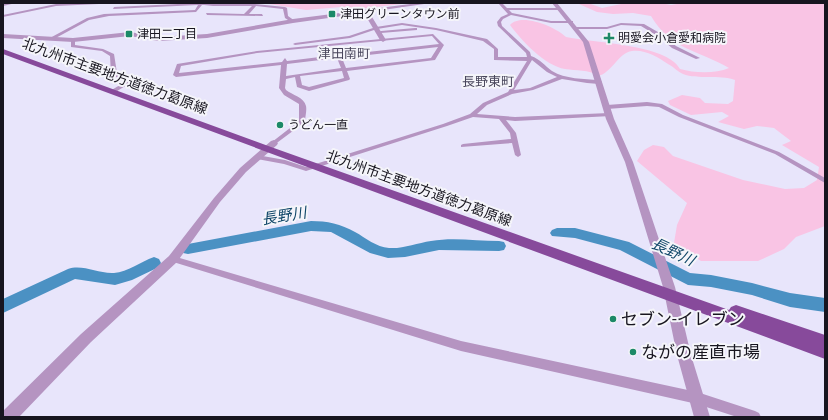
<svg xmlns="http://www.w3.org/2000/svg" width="828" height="420" viewBox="0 0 828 420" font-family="Roboto,'Noto Sans JP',sans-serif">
<rect width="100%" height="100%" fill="#e8e5fb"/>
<g fill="#f9c4e4">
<polygon points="263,3 410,3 359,9 341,7 306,10"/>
<path d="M581 3H588L602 8 626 3H661L671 5 682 3H825V226L796 237 784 249 758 261H701L674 243 677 225 687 203 637 161 644 150 653 145 664 147 673 156 743 180 785 189 804 188 817 180 819 167 782 145 791 141 774 128 757 126 744 129 718 122 729 116 722 112 691 115 670 105 668 101 682 95 700 98 705 103 728 104 733 101 735 80C719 74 698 80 683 74 678 72 674 67 668 64 658 57 644 49 632 51 618 53 612 73 598 76 589 69 576 71 565 69 545 66 521 40 510 25 521 12 556 27 566 37 593 43 667 44 680 69 694 73 715 74 729 68 698 50 671 50 651 16L633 13 613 14 597 12 579 4Z"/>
</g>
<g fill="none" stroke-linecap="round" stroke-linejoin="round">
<g fill="#4b91c3" fill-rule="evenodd">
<path d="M311 221C327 221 341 224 355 232 366 238 376 247 389 248 403 249 417 243 431 241 453 237 477 241 499 241L504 242 506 246 504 250 499 251 439 250 405 257 388 258 370 253 331 232 311 231 188 254 183 253 181 249 183 245 188 244Z"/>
<polygon points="557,228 575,228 629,242 690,273 711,275 752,283 790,293 825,298 825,312 790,307 752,295 711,287 688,285 620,250 575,238 552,236 550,233 552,230"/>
<path d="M154 257 159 259 161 263 159 267 132 280 115 285 75 279 3 313V299L68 269C83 264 98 274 114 273 128 272 140 262 154 257Z"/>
</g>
<g fill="#b594c1" fill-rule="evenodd">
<polygon points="8,3 16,3 3,6 3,4"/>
<polygon points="101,3 99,4 56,6 3,17 3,15 56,4"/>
<polygon points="199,3 255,4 285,7 287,8 288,16 295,21 291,22 285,18 283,9 256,6 249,14 262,14 263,16 207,15 206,13 244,14 252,6 213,6 204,5 202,5 196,12 109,16 89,20 52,40 48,39 87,18 104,14 195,10 198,5 113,9 114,7"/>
<path d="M498 3H502L507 8H560L559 10H509L512 13 551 21H573V23H551L511 15 503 19 501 22 502 26 530 52 531 56C540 59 545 66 552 71 565 79 584 79 599 80L602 82 599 84 587 83 562 79 533 90 512 94 487 105 477 114 515 117 609 113 611 114V116L515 121 506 120 516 133 521 155 518 157 515 155 512 143 461 147V145L463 144 511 139 510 133 499 119 473 117 447 126 306 171 284 164 257 159 254 157 257 155 285 160 306 167 443 124 470 114 483 103 508 92 527 61 494 60V49L483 41 436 30 402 25 377 29 350 38 295 45 293 44 295 43 349 36 376 27 402 23 436 28 487 39 498 49V57H527L526 53 498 26 497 22 501 17 508 14ZM532 60 547 72 557 77 530 88 514 90Z"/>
<polygon points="621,23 644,24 663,35 676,46 700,58 696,59 672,48 659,37 641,26 621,25 607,29 576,29 574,28 576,27 607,27"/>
<polygon points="415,28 417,28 417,30 381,33 379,32 381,31"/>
<path d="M433 34 444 45 435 60 347 71 350 79 349 80 309 91 297 87 295 77 286 79 285 88 286 90C292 95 304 97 306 106 307 111 305 117 305 122L274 145 272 144V142L299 121V104L284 95 279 88 281 65 176 77 173 75 177 64 257 51ZM432 36 439 44 341 55 338 52 336 53V55L287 61 285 58 282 62 179 73 181 66 257 53ZM438 47 431 58 346 68 342 58ZM337 58 341 68 286 76 287 64ZM342 71 344 78 309 87 302 85 300 76Z"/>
<polygon points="71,39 75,40 75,45 103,49 114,54 117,73 128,78 131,82 130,83 114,93 110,93 110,91 125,82 111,74 110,56 102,51 71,47"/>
<polygon points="647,102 662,104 683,115 779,152 825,178 825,183 775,154 679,117 659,107 647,106 607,109 604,107 607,105"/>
<polygon points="173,256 461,341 697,392 755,411 759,413 761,417 737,417 697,404 461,351 170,261 169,259 170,257"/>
</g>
<g fill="#b594c1" fill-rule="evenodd">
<polygon points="418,3 431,3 369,12 386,40 383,42 380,40 364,13 293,23 207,38 158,41 130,36 73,42 3,38 3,34 73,38 130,32 158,37 207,34 293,19"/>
<polygon points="552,3 557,3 589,42 614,119 633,162 675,287 691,355 710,417 694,417 677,355 663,287 625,162 606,119 583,42"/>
<polygon points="274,140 278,143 277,145 246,172 220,202 177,262 91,342 19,417 3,417 3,411 81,334 169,256 214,198 240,168 271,141"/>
</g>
<polygon fill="#874a9b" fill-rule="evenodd" points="3,49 271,147 729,310 731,307 736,305 825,335 825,359 3,54"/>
</g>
<g fill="#1c8967" stroke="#f5f5fa" stroke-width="1.5">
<rect x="328" y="10" width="8" height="8" rx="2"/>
<rect x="125" y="30" width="8" height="8" rx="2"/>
<path d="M607 32h4v4h4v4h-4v4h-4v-4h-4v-4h4z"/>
<circle cx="280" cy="125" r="4"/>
<circle cx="613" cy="319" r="4"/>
<circle cx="633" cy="352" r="4"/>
</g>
<g text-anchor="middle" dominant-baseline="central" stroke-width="4" stroke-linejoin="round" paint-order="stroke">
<g font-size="12" fill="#17151f" stroke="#f5f5fa" text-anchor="start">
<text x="340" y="14">津田グリーンタウン前</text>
<text x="137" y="34">津田二丁目</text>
<text x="618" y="38">明愛会小倉愛和病院</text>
<text x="288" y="125">うどん一直</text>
</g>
<g font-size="13" fill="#48455b" stroke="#f5f5fa">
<text x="344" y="53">津田南町</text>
<text x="488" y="81">長野東町</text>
</g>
<g font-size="14" fill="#17151f" stroke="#f5f5fa">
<text transform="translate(115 76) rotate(20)">北九州市主要地方道徳力葛原線</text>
<text transform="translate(419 188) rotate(20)">北九州市主要地方道徳力葛原線</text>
</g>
<g font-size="15" font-style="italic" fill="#0e4567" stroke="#f5f5fa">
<text transform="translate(284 216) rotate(-9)">長野川</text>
<text transform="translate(673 252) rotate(25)">長野川</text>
</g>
<g font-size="17" fill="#17151f" stroke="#f5f5fa" text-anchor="start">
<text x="621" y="319">セブン-イレブン</text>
<text x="641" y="352">ながの産直市場</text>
</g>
</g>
<rect width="828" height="420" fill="none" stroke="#17151f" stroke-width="8"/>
</svg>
